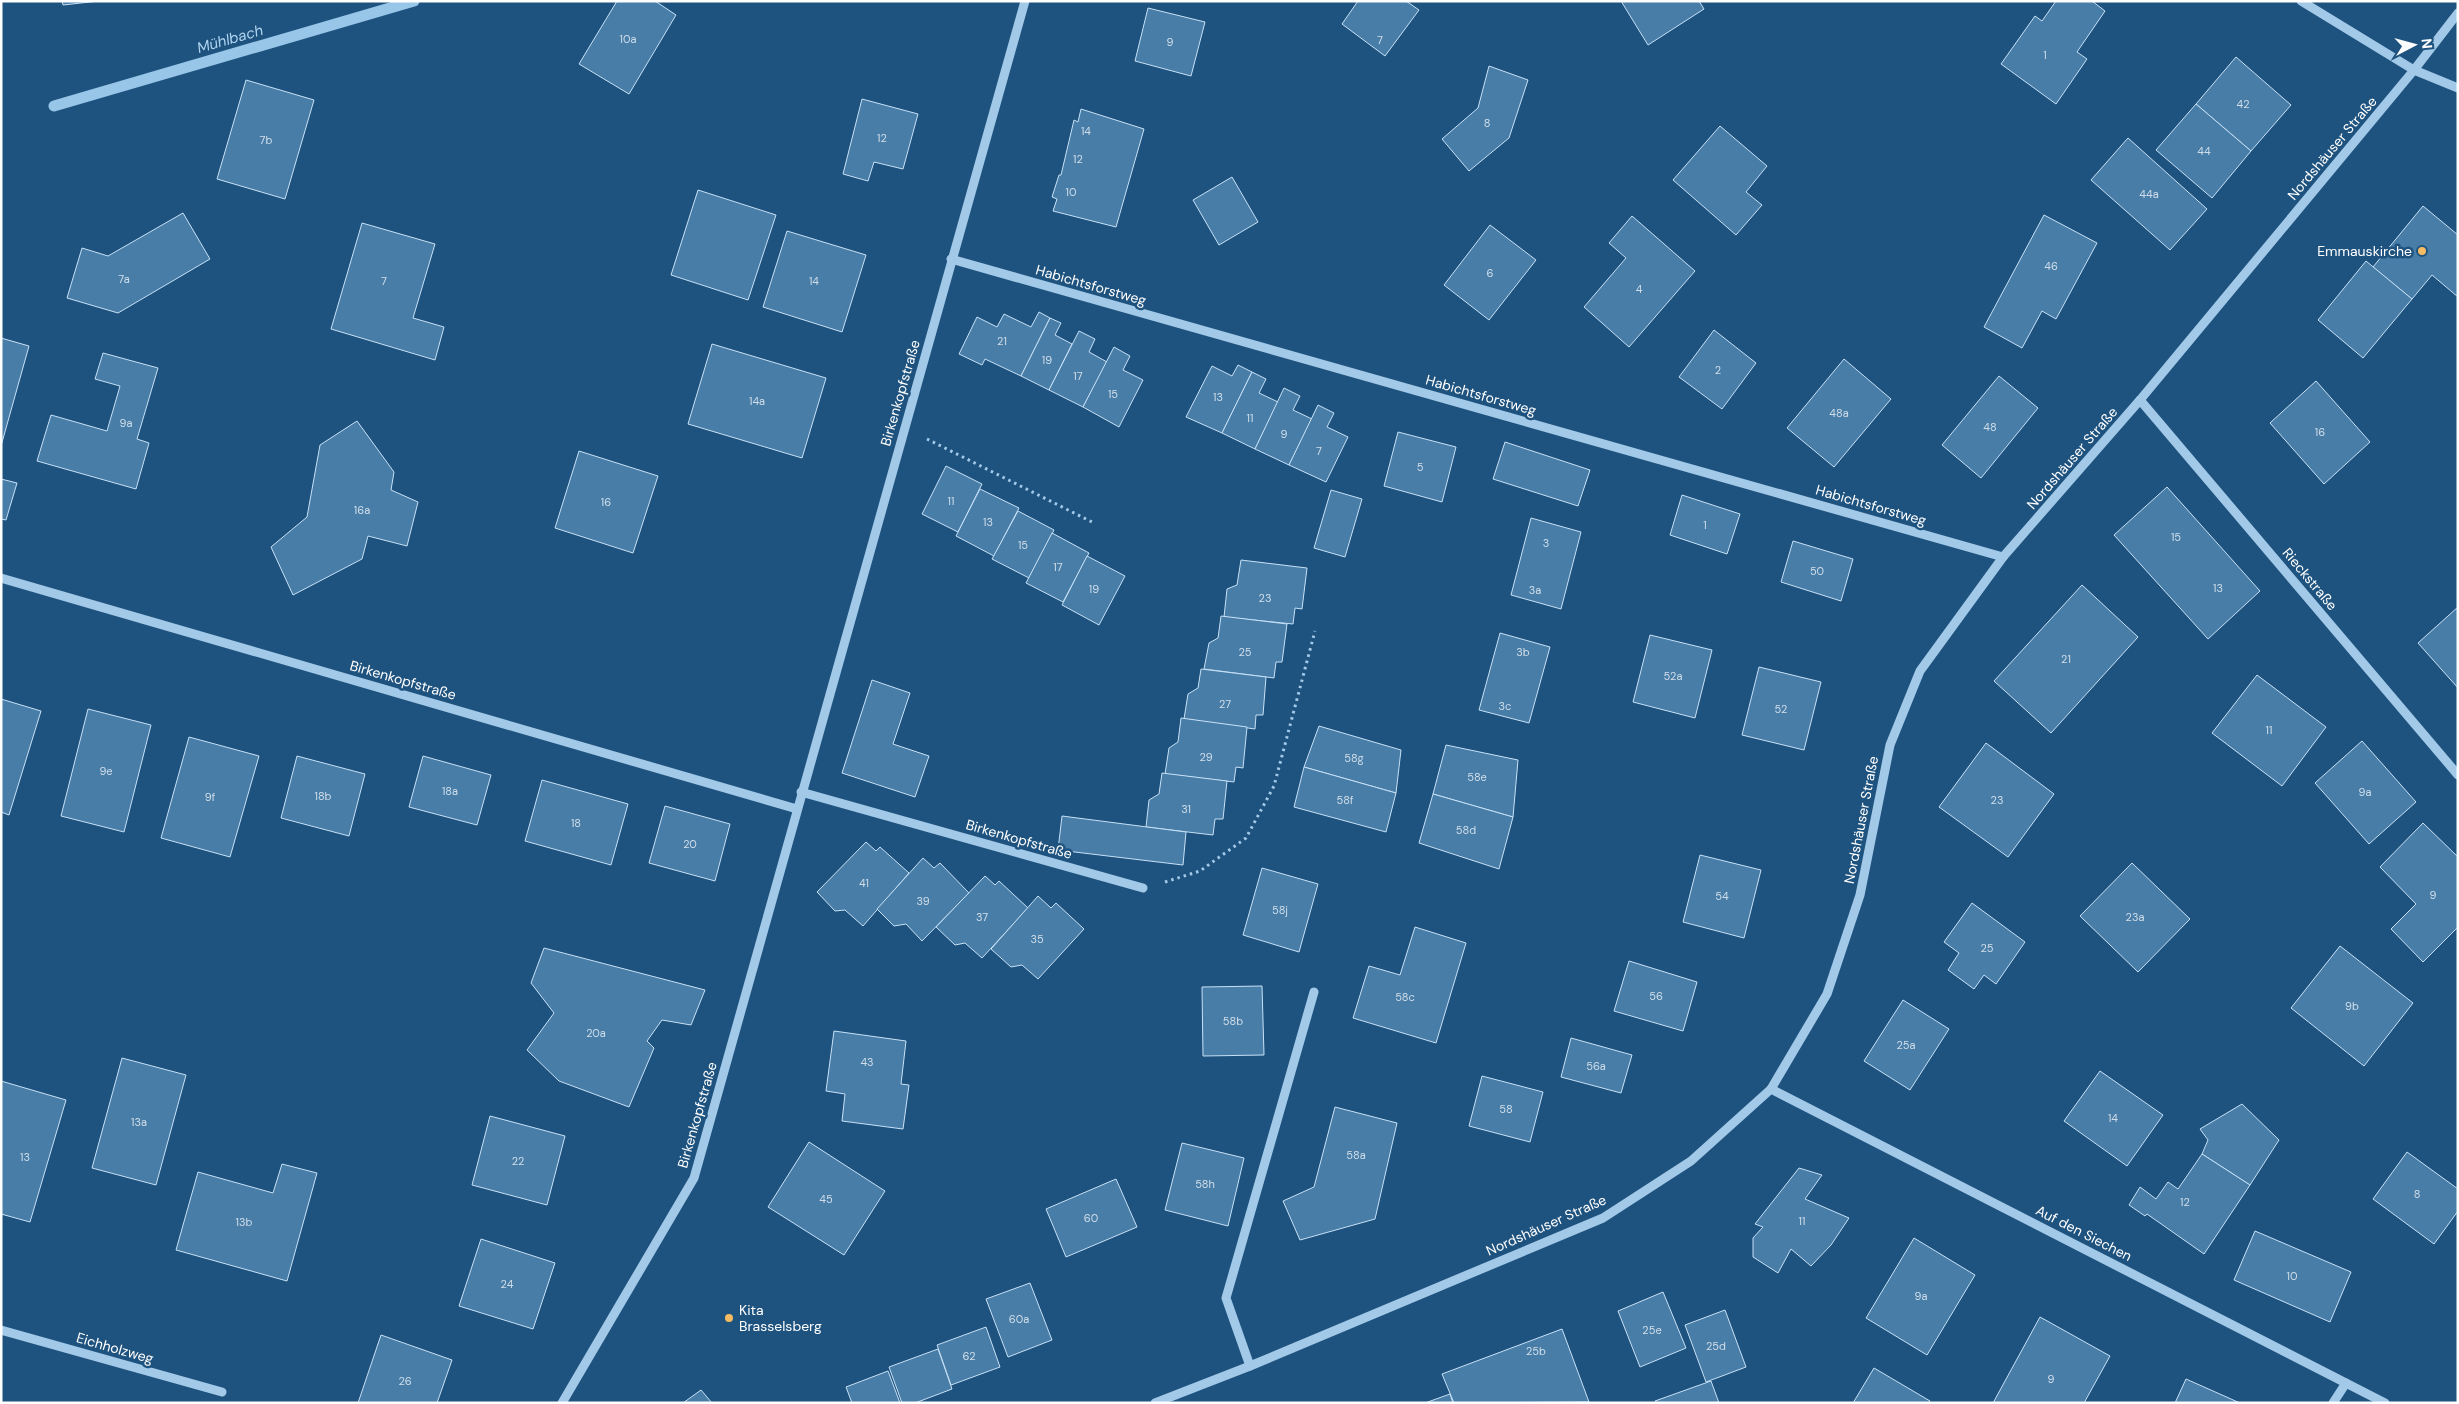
<svg xmlns="http://www.w3.org/2000/svg" width="2459" height="1404" viewBox="0 0 2459 1404" font-family="'DM Sans',sans-serif">
<rect width="100%" height="100%" fill="#1f537f"/>
<g fill="none" stroke-linecap="round" stroke-linejoin="round">
<polyline stroke="#97c6e9" stroke-width="11" points="54,106 414,1"/>
</g>
<g fill="#487da8" stroke="#c7e1f6">
<polygon points="62,1 99,1 63,5"/>
<polygon points="617,1 655,1 676,15 629,94 579,64"/>
<polygon points="1358,1 1406,1 1419,10 1385,56 1342,24"/>
<polygon points="1621,1 1699,1 1704,9 1648,45"/>
<polygon points="2056,1 2092,1 2105,11 2077,52 2087,59 2056,104 2001,64 2035,16 2042,21"/>
<polygon points="1148,8 1205,22 1191,76 1135,61"/>
<polygon points="2236,57 2291,105 2251,151 2196,104"/>
<polygon points="1489,66 1528,80 1509,138 1469,171 1442,139 1478,108"/>
<polygon points="246,80 314,100 285,199 217,179"/>
<polygon points="862,99 918,114 903,169 874,162 868,181 843,174"/>
<polygon points="2196,104 2251,151 2212,198 2156,150"/>
<polygon points="1081,109 1144,129 1116,227 1053,211 1057,199 1052,197 1059,175 1061,175 1074,120 1078,122"/>
<polygon points="1720,126 1767,166 1746,192 1762,205 1736,235 1673,180"/>
<polygon points="2128,138 2207,209 2170,250 2091,180"/>
<polygon points="1232,177 1258,222 1219,245 1193,200"/>
<polygon points="698,190 776,215 748,300 671,275"/>
<polygon points="2423,206 2458,235 2458,297 2432,275 2412,299 2373,267"/>
<polygon points="183,213 210,259 118,313 67,298 82,248 108,256"/>
<polygon points="2044,215 2097,243 2056,319 2042,311 2022,348 1984,327"/>
<polygon points="1632,216 1695,271 1629,347 1584,307 1626,258 1609,243"/>
<polygon points="362,223 435,244 413,318 444,327 435,360 331,329"/>
<polygon points="1490,225 1536,260 1489,320 1444,285"/>
<polygon points="787,231 866,255 842,332 763,307"/>
<polygon points="2366,261 2412,299 2363,358 2318,320"/>
<polygon points="1039,312 1050,318 1021,376 985,359 982,365 959,354 977,317 997,327 1004,314 1031,327"/>
<polygon points="1050,318 1061,323 1055,335 1072,344 1049,390 1021,376"/>
<polygon points="1714,330 1756,363 1722,409 1679,377"/>
<polygon points="1079,331 1095,339 1089,352 1107,362 1083,407 1049,390"/>
<polygon points="1,338 29,346 1,446"/>
<polygon points="712,344 826,378 802,458 688,424"/>
<polygon points="1114,347 1130,356 1123,370 1143,380 1119,427 1083,407"/>
<polygon points="103,353 158,368 137,439 149,443 136,489 37,461 51,415 107,431 120,386 95,379"/>
<polygon points="1844,359 1891,399 1834,467 1787,428"/>
<polygon points="1238,365 1252,372 1222,433 1186,417 1212,366 1232,376"/>
<polygon points="1252,372 1266,379 1259,393 1278,402 1255,449 1222,433"/>
<polygon points="1999,376 2038,408 1981,478 1942,445"/>
<polygon points="2316,381 2370,442 2324,484 2270,423"/>
<polygon points="1284,388 1300,396 1293,410 1312,419 1289,465 1255,449"/>
<polygon points="1318,405 1334,413 1327,427 1348,437 1326,482 1289,465"/>
<polygon points="357,421 394,472 391,490 418,502 407,546 368,536 362,559 293,595 271,547 307,517 320,445"/>
<polygon points="1398,432 1456,447 1442,502 1384,486"/>
<polygon points="1505,442 1590,470 1578,506 1493,479"/>
<polygon points="579,451 658,476 633,553 555,528"/>
<polygon points="946,466 982,484 958,532 922,514"/>
<polygon points="1,479 17,483 6,520 1,519"/>
<polygon points="2167,487 2260,591 2208,639 2114,535"/>
<polygon points="980,489 1019,508 994,556 956,536"/>
<polygon points="1331,490 1362,499 1345,557 1314,548"/>
<polygon points="1682,495 1740,514 1727,554 1670,535"/>
<polygon points="1018,511 1054,530 1029,578 992,559"/>
<polygon points="1531,518 1581,532 1561,609 1511,595"/>
<polygon points="1052,533 1089,553 1063,602 1026,583"/>
<polygon points="1793,541 1853,559 1841,601 1781,582"/>
<polygon points="1087,556 1125,576 1099,625 1062,605"/>
<polygon points="1241,560 1307,568 1302,609 1295,608 1293,624 1224,617 1227,589 1237,585"/>
<polygon points="2082,585 2138,637 2051,733 1994,681"/>
<polygon points="2458,607 2458,688 2418,643"/>
<polygon points="1221,616 1287,624 1282,662 1276,662 1274,678 1204,669 1209,643 1218,638"/>
<polygon points="1500,633 1550,647 1529,723 1479,710"/>
<polygon points="1650,635 1712,650 1695,718 1633,702"/>
<polygon points="1759,667 1821,682 1804,750 1742,735"/>
<polygon points="1201,669 1266,677 1263,715 1256,715 1255,729 1184,719 1188,694 1198,688"/>
<polygon points="2257,675 2326,727 2282,786 2212,733"/>
<polygon points="872,680 910,693 893,744 929,756 915,797 842,773"/>
<polygon points="1,699 41,711 9,815 1,812"/>
<polygon points="88,709 151,725 124,832 61,816"/>
<polygon points="1181,718 1247,727 1243,768 1236,767 1234,782 1165,774 1169,748 1178,742"/>
<polygon points="1319,726 1401,750 1396,793 1304,767"/>
<polygon points="189,737 259,756 230,857 161,838"/>
<polygon points="2362,741 2416,802 2369,844 2315,783"/>
<polygon points="1986,743 2054,794 2008,857 1939,807"/>
<polygon points="1446,745 1518,760 1513,817 1433,794"/>
<polygon points="297,756 365,774 349,836 281,818"/>
<polygon points="423,756 491,775 477,825 409,807"/>
<polygon points="1304,767 1396,793 1386,832 1294,807"/>
<polygon points="1162,773 1227,781 1223,819 1215,819 1213,835 1146,827 1149,800 1159,794"/>
<polygon points="542,780 628,804 611,865 525,841"/>
<polygon points="1433,794 1513,817 1499,869 1419,843"/>
<polygon points="665,806 730,824 715,881 649,863"/>
<polygon points="1062,816 1186,832 1183,865 1058,850"/>
<polygon points="2423,823 2458,857 2458,927 2423,962 2391,929 2416,904 2380,867"/>
<polygon points="866,842 876,851 880,847 909,873 863,926 845,910 835,911 817,892"/>
<polygon points="1700,855 1761,870 1744,938 1683,922"/>
<polygon points="923,858 934,868 940,863 969,893 922,941 906,924 894,926 877,909"/>
<polygon points="2132,863 2190,919 2138,972 2080,916"/>
<polygon points="1262,868 1318,884 1299,952 1243,935"/>
<polygon points="985,876 995,885 999,881 1028,908 982,958 965,943 955,945 936,927"/>
<polygon points="1038,896 1051,908 1056,903 1084,929 1038,979 1022,965 1011,967 991,949"/>
<polygon points="1972,903 2025,942 1996,984 1984,975 1974,989 1948,970 1959,953 1944,942"/>
<polygon points="1415,927 1466,943 1436,1043 1353,1018 1369,966 1400,975"/>
<polygon points="2340,946 2413,1003 2364,1066 2291,1008"/>
<polygon points="544,948 705,990 691,1025 662,1020 647,1041 654,1048 629,1107 559,1081 527,1050 554,1013 531,983"/>
<polygon points="1629,961 1697,982 1683,1031 1614,1011"/>
<polygon points="1262,986 1264,1055 1203,1056 1202,987"/>
<polygon points="1903,1000 1949,1029 1910,1090 1864,1061"/>
<polygon points="834,1031 906,1041 901,1084 909,1085 903,1129 842,1121 845,1094 826,1091"/>
<polygon points="1571,1038 1632,1055 1621,1093 1561,1077"/>
<polygon points="122,1058 186,1075 156,1185 92,1168"/>
<polygon points="2100,1071 2163,1115 2127,1166 2064,1121"/>
<polygon points="1482,1076 1543,1092 1530,1142 1469,1126"/>
<polygon points="1,1081 66,1100 30,1222 1,1214"/>
<polygon points="2242,1104 2279,1140 2250,1185 2202,1154 2208,1140 2200,1129"/>
<polygon points="1335,1107 1397,1123 1375,1219 1300,1240 1283,1201 1314,1187"/>
<polygon points="490,1116 565,1136 547,1205 472,1185"/>
<polygon points="809,1142 885,1191 844,1255 768,1207"/>
<polygon points="1182,1143 1244,1158 1228,1226 1165,1210"/>
<polygon points="2407,1152 2458,1189 2458,1211 2434,1244 2373,1199"/>
<polygon points="2202,1154 2250,1185 2204,1254 2147,1214 2145,1216 2129,1205 2140,1187 2156,1199 2168,1182 2178,1189"/>
<polygon points="282,1164 317,1173 287,1281 176,1250 198,1172 273,1193"/>
<polygon points="1799,1168 1822,1175 1805,1199 1849,1218 1831,1245 1811,1266 1791,1249 1778,1273 1753,1257 1753,1238 1763,1227 1755,1224"/>
<polygon points="1116,1179 1137,1227 1066,1257 1046,1209"/>
<polygon points="2255,1231 2351,1272 2330,1322 2234,1280"/>
<polygon points="1914,1238 1975,1275 1927,1355 1866,1318"/>
<polygon points="481,1239 555,1263 533,1329 459,1306"/>
<polygon points="1030,1283 1052,1340 1008,1357 986,1299"/>
<polygon points="1663,1292 1686,1348 1640,1367 1618,1311"/>
<polygon points="1725,1310 1746,1367 1706,1382 1685,1325"/>
<polygon points="2040,1317 2110,1356 2084,1403 1993,1403"/>
<polygon points="986,1327 1000,1367 951,1385 937,1345"/>
<polygon points="1562,1329 1589,1402 1454,1403 1442,1374"/>
<polygon points="381,1335 452,1360 437,1403 358,1403"/>
<polygon points="938,1349 952,1389 915,1403 902,1403 889,1367"/>
<polygon points="1874,1368 1930,1401 1929,1403 1853,1403"/>
<polygon points="888,1371 900,1403 852,1403 846,1387"/>
<polygon points="2186,1379 2240,1403 2175,1403"/>
<polygon points="1711,1381 1719,1403 1656,1403 1655,1401"/>
<polygon points="701,1390 712,1403 683,1403"/>
<polygon points="1450,1394 1453,1403 1425,1403"/>
</g>
<g fill="none" stroke-linecap="round" stroke-linejoin="round">
<g stroke="#a3c9e8" stroke-width="3" stroke-dasharray="2.5 4" stroke-linecap="butt">
<polyline points="927,439 1094,523"/>
<polyline points="1165,882 1200,871 1246,838 1274,786 1315,631"/>
</g>
<g stroke="#a3c9e8" stroke-width="9">
<polyline points="2301,1 2414,70 2458,88"/>
<polyline points="951,259 2003,557"/>
<polyline points="2140,400 2458,775"/>
<polyline points="1,578 797,809"/>
<polyline points="801,792 1143,888"/>
<polyline points="1771,1089 2385,1403"/>
<polyline points="1,1330 222,1392"/>
<polyline points="1250,1366 1226,1298 1314,992"/>
<polyline points="562,1403 694,1178 1025,1"/>
<polyline points="1155,1403 1250,1366 1603,1218 1691,1161 1771,1089 1827,994 1860,895 1890,745 1920,671 2003,557 2140,400 2414,70 2458,13"/>
<polyline points="2333,1403 2346,1383"/>
</g>
</g>
<g fill="#f6bc63" stroke="#1f537f" stroke-width="2">
<circle cx="2422" cy="251" r="5"/>
<circle cx="729" cy="1318" r="5"/>
</g>
<g text-anchor="middle" dominant-baseline="central" stroke-width="5" stroke-linejoin="round" paint-order="stroke">
<g font-size="11" fill="#d1dee9">
<text x="628" y="39">10a</text>
<text x="1380" y="40">7</text>
<text x="1170" y="42">9</text>
<text x="2045" y="55">1</text>
<text x="2243" y="104">42</text>
<text x="1487" y="123">8</text>
<text x="1086" y="131">14</text>
<text x="882" y="138">12</text>
<text x="266" y="140">7b</text>
<text x="2204" y="151">44</text>
<text x="1078" y="159">12</text>
<text x="1071" y="192">10</text>
<text x="2149" y="194">44a</text>
<text x="2051" y="266">46</text>
<text x="1490" y="273">6</text>
<text x="124" y="279">7a</text>
<text x="384" y="281">7</text>
<text x="814" y="281">14</text>
<text x="1639" y="289">4</text>
<text x="1002" y="341">21</text>
<text x="1047" y="360">19</text>
<text x="1718" y="370">2</text>
<text x="1078" y="376">17</text>
<text x="1113" y="394">15</text>
<text x="1218" y="397">13</text>
<text x="757" y="401">14a</text>
<text x="1839" y="413">48a</text>
<text x="1250" y="418">11</text>
<text x="126" y="423">9a</text>
<text x="1990" y="427">48</text>
<text x="2320" y="432">16</text>
<text x="1284" y="434">9</text>
<text x="1319" y="451">7</text>
<text x="1420" y="467">5</text>
<text x="951" y="501">11</text>
<text x="606" y="502">16</text>
<text x="362" y="510">16a</text>
<text x="988" y="522">13</text>
<text x="1705" y="525">1</text>
<text x="2176" y="537">15</text>
<text x="1546" y="543">3</text>
<text x="1023" y="545">15</text>
<text x="1058" y="567">17</text>
<text x="1817" y="571">50</text>
<text x="2218" y="588">13</text>
<text x="1094" y="589">19</text>
<text x="1535" y="590">3a</text>
<text x="1265" y="598">23</text>
<text x="1245" y="652">25</text>
<text x="1523" y="652">3b</text>
<text x="2066" y="659">21</text>
<text x="1673" y="676">52a</text>
<text x="1225" y="704">27</text>
<text x="1505" y="706">3c</text>
<text x="1781" y="709">52</text>
<text x="2269" y="730">11</text>
<text x="1206" y="757">29</text>
<text x="1354" y="758">58g</text>
<text x="106" y="771">9e</text>
<text x="1477" y="777">58e</text>
<text x="450" y="791">18a</text>
<text x="2365" y="792">9a</text>
<text x="323" y="796">18b</text>
<text x="210" y="797">9f</text>
<text x="1345" y="800">58f</text>
<text x="1997" y="800">23</text>
<text x="1186" y="809">31</text>
<text x="576" y="823">18</text>
<text x="1466" y="830">58d</text>
<text x="690" y="844">20</text>
<text x="864" y="883">41</text>
<text x="2433" y="895">9</text>
<text x="1722" y="896">54</text>
<text x="923" y="901">39</text>
<text x="1280" y="910">58j</text>
<text x="982" y="917">37</text>
<text x="2135" y="917">23a</text>
<text x="1037" y="939">35</text>
<text x="1987" y="948">25</text>
<text x="1656" y="996">56</text>
<text x="1405" y="997">58c</text>
<text x="2352" y="1006">9b</text>
<text x="1233" y="1021">58b</text>
<text x="596" y="1033">20a</text>
<text x="1906" y="1045">25a</text>
<text x="867" y="1062">43</text>
<text x="1596" y="1066">56a</text>
<text x="1506" y="1109">58</text>
<text x="2113" y="1118">14</text>
<text x="139" y="1122">13a</text>
<text x="1356" y="1155">58a</text>
<text x="25" y="1157">13</text>
<text x="518" y="1161">22</text>
<text x="1205" y="1184">58h</text>
<text x="2417" y="1194">8</text>
<text x="826" y="1199">45</text>
<text x="2185" y="1202">12</text>
<text x="1091" y="1218">60</text>
<text x="1802" y="1221">11</text>
<text x="244" y="1222">13b</text>
<text x="2292" y="1276">10</text>
<text x="507" y="1284">24</text>
<text x="1921" y="1296">9a</text>
<text x="1019" y="1319">60a</text>
<text x="1652" y="1330">25e</text>
<text x="1716" y="1346">25d</text>
<text x="1536" y="1351">25b</text>
<text x="969" y="1356">62</text>
<text x="2051" y="1379">9</text>
<text x="405" y="1381">26</text>
</g>
<g font-size="14" fill="#fff" stroke="#1f537f">
<text transform="translate(2332 148) rotate(-50)">Nordshäuser Straße</text>
<text transform="translate(1091 285) rotate(16)">Habichtsforstweg</text>
<text transform="translate(900 393) rotate(-74)">Birkenkopfstraße</text>
<text transform="translate(1481 395) rotate(16)">Habichtsforstweg</text>
<text transform="translate(2072 458) rotate(-49)">Nordshäuser Straße</text>
<text transform="translate(1871 505) rotate(16)">Habichtsforstweg</text>
<text transform="translate(2310 579) rotate(50)">Rieckstraße</text>
<text transform="translate(403 680) rotate(16)">Birkenkopfstraße</text>
<text transform="translate(1861 820) rotate(-79)">Nordshäuser Straße</text>
<text transform="translate(1019 839) rotate(16)">Birkenkopfstraße</text>
<text transform="translate(697 1115) rotate(-74)">Birkenkopfstraße</text>
<text transform="translate(1546 1225) rotate(-24)">Nordshäuser Straße</text>
<text transform="translate(2084 1233) rotate(27)">Auf den Siechen</text>
<text transform="translate(115 1348) rotate(16)">Eichholzweg</text>
</g>
<g font-size="14" fill="#fff" stroke="#1f537f" text-anchor="end">
<text x="2412" y="251">Emmauskirche</text>
<text x="739" y="1310" text-anchor="start">Kita<tspan x="739" dy="16">Brasselsberg</tspan></text>
</g>
<g font-size="15" font-style="italic" fill="#aed3ef" stroke="#1f537f">
<text transform="translate(230 39) rotate(-16)">Mühlbach</text>
</g>
</g>
<rect width="2459" height="1404" fill="none" stroke="#ffffff" stroke-width="5"/>
<g transform="translate(2414 45) rotate(84)" stroke="#1f537f" stroke-width="4" paint-order="stroke">
<path d="M0-4L9 19L0 12L-9 19Z" fill="#ffffff"/>
<text y="-8" font-size="14" font-weight="bold" text-anchor="middle" fill="#ffffff">N</text>
</g>
</svg>
